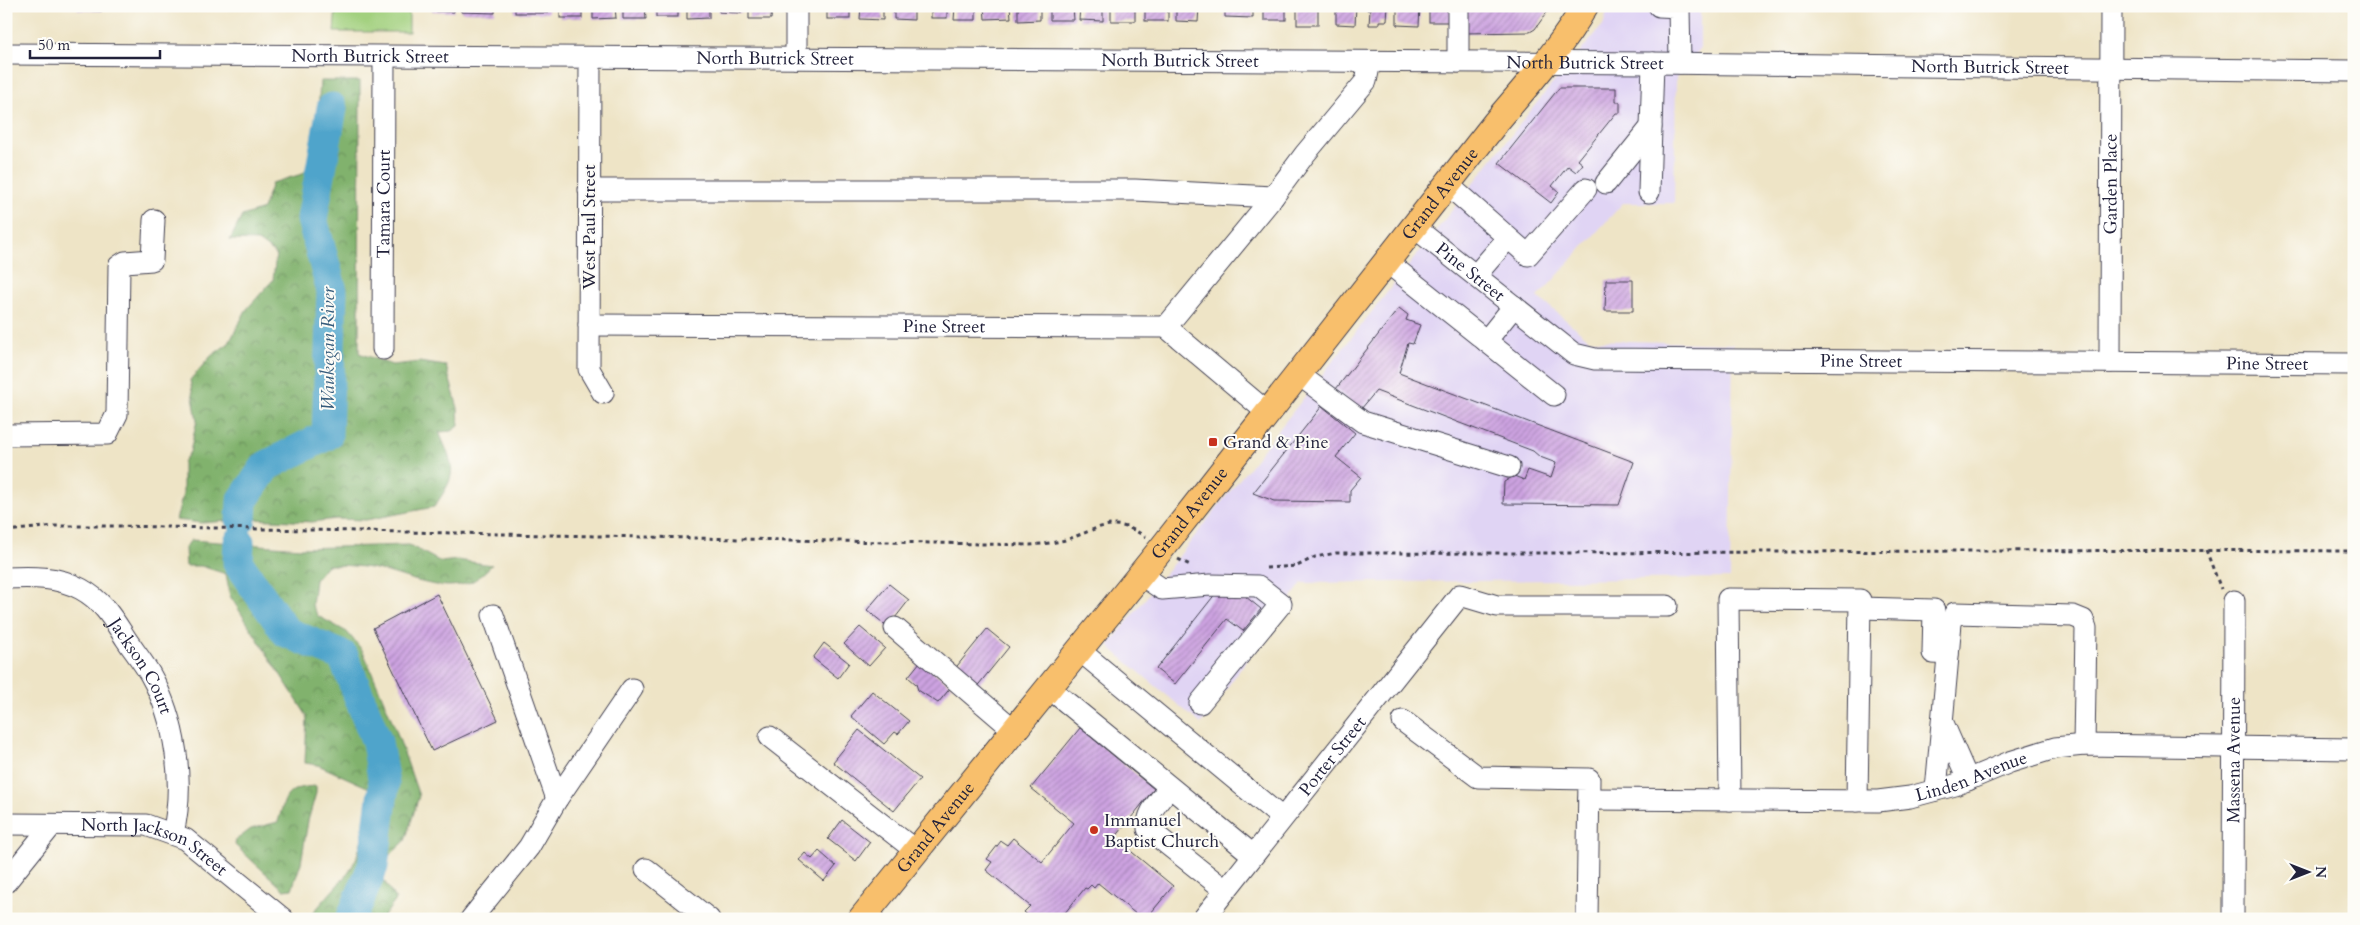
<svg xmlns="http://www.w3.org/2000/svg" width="2360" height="925" viewBox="0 0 2360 925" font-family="Cardo,serif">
<defs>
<pattern id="forest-crowns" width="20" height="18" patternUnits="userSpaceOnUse" patternTransform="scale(1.25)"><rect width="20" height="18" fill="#81b26d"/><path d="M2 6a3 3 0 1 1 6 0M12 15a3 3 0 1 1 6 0" fill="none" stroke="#69905b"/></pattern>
<pattern id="building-hatch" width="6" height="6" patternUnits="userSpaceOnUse" patternTransform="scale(1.25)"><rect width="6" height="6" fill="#cda3e1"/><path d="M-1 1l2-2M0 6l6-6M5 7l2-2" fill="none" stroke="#a684b8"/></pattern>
</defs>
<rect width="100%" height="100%" fill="#fdfcf7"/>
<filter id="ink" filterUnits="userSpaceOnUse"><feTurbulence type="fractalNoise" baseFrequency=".02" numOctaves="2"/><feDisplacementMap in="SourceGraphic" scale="10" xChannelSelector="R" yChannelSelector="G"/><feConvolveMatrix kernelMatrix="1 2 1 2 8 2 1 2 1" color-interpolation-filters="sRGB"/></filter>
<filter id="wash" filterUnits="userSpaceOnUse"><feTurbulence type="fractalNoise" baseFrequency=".0096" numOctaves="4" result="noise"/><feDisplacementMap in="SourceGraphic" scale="20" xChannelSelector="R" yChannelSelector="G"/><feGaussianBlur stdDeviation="1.12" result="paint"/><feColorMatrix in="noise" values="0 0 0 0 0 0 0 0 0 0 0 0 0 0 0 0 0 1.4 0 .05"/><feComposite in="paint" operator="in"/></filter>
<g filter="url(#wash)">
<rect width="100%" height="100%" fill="#eee4c6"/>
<polygon fill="#e0d4f4" points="1609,6 1700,6 1700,49 1676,77 1674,203 1623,203 1538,297 1590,340 1733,344 1730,578 1302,583 1201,724 1108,646 1543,95 1603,25"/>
<g fill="url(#forest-crowns)" stroke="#526a54">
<path d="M320 81H360L359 353 392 365 419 362 446 366 458 408 459 426 452 431 439 432C455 470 458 473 434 507L366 520 336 519 312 522 252 519 202 523 176 520 183 494V462L190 452 197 420 190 380 211 356 229 343 246 310 273 280 276 254 258 241 230 240 242 216 263 209 272 183 302 174 315 161Z"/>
<path d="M191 540 301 548 409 545 441 562 457 560 492 565C486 570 478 579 471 582 442 593 411 578 384 571 365 566 346 565 327 565L315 580 312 605 318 616 347 632 363 651 396 730 419 796 405 841 376 868 396 900 382 919H316L311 915 349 872 356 859 376 791 318 765 305 763 307 716 230 596 226 574 201 566H186L185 548Z"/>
<path d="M316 786V793L308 821 301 863 292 889 284 890 235 845 236 840 251 829 278 822C286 795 285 788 316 786Z"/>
</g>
<polygon fill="#a2d07e" stroke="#62795c" points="336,6 409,6 409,32 334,32"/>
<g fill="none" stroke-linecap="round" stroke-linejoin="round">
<g stroke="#4fa4cb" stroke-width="31">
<polyline points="241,519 242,501 266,466 327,435 332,291 312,219 332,108"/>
<polyline points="239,542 238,563 286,632 343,656 377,742 384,784 373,866 352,917"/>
</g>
</g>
<g id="blocks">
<g fill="url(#building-hatch)">
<polygon points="78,6 102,6 102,11 78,10"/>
<polygon points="432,6 454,6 454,12 432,11"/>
<polygon points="461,6 495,6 495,13 461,12"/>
<rect x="515" y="6" width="33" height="7"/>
<rect x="560" y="6" width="22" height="12"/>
<polygon points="593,6 615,6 616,18 593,19"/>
<polygon points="623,6 645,6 646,19 623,19"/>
<rect x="656" y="6" width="22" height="11"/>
<polygon points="687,6 709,6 709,18 687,19"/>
<polygon points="719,6 741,6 741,13 719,12"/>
<polygon points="749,6 772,6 771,19 749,19"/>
<rect x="827" y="6" width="23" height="13"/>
<polygon points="861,6 883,6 883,20 860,19"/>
<polygon points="894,6 914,6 914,20 894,19"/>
<rect x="931" y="6" width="16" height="12"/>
<polygon points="955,6 976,6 976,20 954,20"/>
<polygon points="984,6 1010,6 1011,18 985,19"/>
<polygon points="1018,6 1040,6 1040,20 1018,21"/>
<polygon points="1050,6 1073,6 1074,20 1050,20"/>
<polygon points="1080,6 1103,6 1103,21 1079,20"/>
<rect x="1111" y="6" width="24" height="15"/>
<rect x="1145" y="6" width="23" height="15"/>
<polygon points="1176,6 1199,6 1198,22 1176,21"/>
<polygon points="1225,6 1253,6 1253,18 1225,17"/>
<rect x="1264" y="6" width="22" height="14"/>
<rect x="1297" y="6" width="21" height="19"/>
<polygon points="1336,6 1356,6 1355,25 1336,24"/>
<polygon points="1367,6 1388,6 1387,21 1379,21 1379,25 1369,25 1370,10 1367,10"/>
<polygon points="1397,6 1420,6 1419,26 1397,25"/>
<rect x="1429" y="6" width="22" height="16"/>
<polygon points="1464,6 1510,6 1510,8 1550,8 1535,29 1530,32 1464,33"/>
<polygon points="1559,88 1616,88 1616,102 1620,102 1620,113 1616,113 1578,160 1583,164 1576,172 1568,166 1552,186 1559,192 1551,203 1499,163"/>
<polygon points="1606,280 1633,280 1633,311 1605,311"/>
<polygon points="1399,308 1408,315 1406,320 1420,325 1413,344 1408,343 1399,373 1634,462 1619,505 1503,504 1504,482 1514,476 1524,480 1528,470 1551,478 1556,463 1540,457 1533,451 1376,391 1361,409 1336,389"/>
<polygon points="1322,406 1355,433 1336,457 1361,477 1350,490 1350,502 1274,501 1253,493"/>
<polygon points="889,584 909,600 888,627 867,610"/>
<polygon points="1220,588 1235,588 1261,609 1243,631 1227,619 1175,684 1156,669"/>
<polygon points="437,594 498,720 432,751 373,628"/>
<polygon points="860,627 885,648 869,666 844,644"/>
<polygon points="987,629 1009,647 975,689 953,671"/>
<polygon points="824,643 849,663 838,678 813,658"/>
<polygon points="920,662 952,686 938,703 918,690 916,684 908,677"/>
<polygon points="872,691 909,721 898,734 895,732 884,744 851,716"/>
<polygon points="1080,728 1154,789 1115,838 1173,886 1146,919 1142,919 1098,883 1094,888 1091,885 1087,889 1085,888 1060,919 1032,919 1024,912 1030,906 986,870 992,862 987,859 1001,841 1007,845 1013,838 1042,862 1074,823 1031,788"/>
<polygon points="859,730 920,779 894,811 833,762"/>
<polygon points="842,820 870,842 856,861 828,839"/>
<polygon points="819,851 836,866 824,881 799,860 805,853 812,859"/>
</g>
</g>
</g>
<g filter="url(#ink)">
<use href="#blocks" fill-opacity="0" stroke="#413f50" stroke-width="1"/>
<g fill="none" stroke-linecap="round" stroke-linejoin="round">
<defs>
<g id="minor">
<polyline points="1659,6 1679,7 1680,63"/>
<path id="s1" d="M6 54 1653 63 2354 71"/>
<polyline points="590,58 589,369 603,393"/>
<polyline points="796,58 796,6"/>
<polyline points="1458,62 1458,6"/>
<polyline points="1606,183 1651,127"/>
<polyline points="1447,184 1528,255 1586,189"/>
<polyline points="589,190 1135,190 1273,197"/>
<polyline points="1649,192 1653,63"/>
<path id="s2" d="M1414 227 1574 354 1595 359 2354 364"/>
<polyline points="1387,262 1554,395"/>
<polyline points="1476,275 1508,238"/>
<path id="s3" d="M589 325 1166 327 1268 413"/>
<polyline points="1166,327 1273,197 1305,154 1366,81 1370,62"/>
<polyline points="1486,341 1514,306"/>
<path id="s4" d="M383 349 384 58"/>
<path id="s5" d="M2110 362 2111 6"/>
<polyline points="1298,374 1363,422 1509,467"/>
<polyline points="6,435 107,434 117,414 119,266 125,262 152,260 154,220"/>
<polyline points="1140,574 1162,589 1210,585 1258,586 1281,604 1200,703"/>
<path id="s6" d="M6 578C32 577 57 576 81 589 103 601 113 619 126 639 134 651 143 662 150 674 176 720 185 783 173 833"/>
<polyline points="1860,608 1934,610 1933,653 1948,654"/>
<polyline points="493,615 557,799"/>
<polyline points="895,628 1014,730"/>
<polyline points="1079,650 1282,818"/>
<polyline points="1049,688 1253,855"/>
<polyline points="1403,721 1478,777 1589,779 1587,919"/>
<polyline points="1943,723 1968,780"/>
<polyline points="770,737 916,851"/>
<path d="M1169 788C1160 800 1146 813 1148 829L1225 890"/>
<polyline points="1936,790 1951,623 1955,613 2073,616 2083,620 2086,628 2084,745"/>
<path id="s7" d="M1589 799 1878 801 1910 797 1955 785 2010 762 2055 748 2084 745 2354 749"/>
<polyline points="1730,800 1728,599 1860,600 1857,801"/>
<path id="s8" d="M6 824 146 825 185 839 283 919"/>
<polyline points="646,869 709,919"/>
<polyline points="6,882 52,825"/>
<polyline points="471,919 529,847 557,799 632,689"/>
<path id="s9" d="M1203 919 1460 595 1497 606H1667"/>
<path id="s10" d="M2233 919 2234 601"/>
</g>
<g id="major">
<path id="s11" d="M861 919 1162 548 1496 122C1527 85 1561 48 1585 6"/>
</g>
</defs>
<use href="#minor" stroke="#413f50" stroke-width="23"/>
<use href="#major" stroke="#413f50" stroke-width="28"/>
<g stroke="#413f50" stroke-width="3" stroke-dasharray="4 4" stroke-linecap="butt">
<path d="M6 531 55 526H116L1030 545C1041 544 1054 543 1065 540 1100 529 1111 514 1146 537"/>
<polyline points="2206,550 2221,589"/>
<polyline points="1178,559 1192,566"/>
<path d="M1266 568 1297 566 1315 557 1336 553C1675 554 2014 549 2354 551"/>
</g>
<use href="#minor" stroke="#fff" stroke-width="21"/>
<use href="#major" stroke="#f8bf6c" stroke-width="26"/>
</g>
</g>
<g fill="#c8321e" stroke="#fdfcf7" stroke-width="2">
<rect x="1208" y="437" width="10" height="10" rx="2.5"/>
<circle cx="1094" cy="830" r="5"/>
</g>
<g text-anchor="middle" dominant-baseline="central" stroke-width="4" stroke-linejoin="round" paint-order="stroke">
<g font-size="18" fill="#22223b" stroke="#fdfcf7">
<text stroke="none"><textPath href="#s1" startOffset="364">North Butrick Street</textPath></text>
<text stroke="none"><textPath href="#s1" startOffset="769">North Butrick Street</textPath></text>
<text stroke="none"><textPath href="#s1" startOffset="1174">North Butrick Street</textPath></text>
<text stroke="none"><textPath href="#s1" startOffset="1579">North Butrick Street</textPath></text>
<text stroke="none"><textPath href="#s1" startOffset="1984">North Butrick Street</textPath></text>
<text stroke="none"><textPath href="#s5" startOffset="178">Garden Place</textPath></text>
<text stroke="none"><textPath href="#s11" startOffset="928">Grand Avenue</textPath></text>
<text stroke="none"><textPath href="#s4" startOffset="145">Tamara Court</textPath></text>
<text transform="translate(589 227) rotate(-90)">West Paul Street</text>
<text stroke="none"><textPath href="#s2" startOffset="72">Pine Street</textPath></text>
<text stroke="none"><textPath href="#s3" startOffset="355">Pine Street</textPath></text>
<text stroke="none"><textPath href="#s2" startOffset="492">Pine Street</textPath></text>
<text stroke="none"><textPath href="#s2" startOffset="898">Pine Street</textPath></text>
<text stroke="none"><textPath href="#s11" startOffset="522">Grand Avenue</textPath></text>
<text stroke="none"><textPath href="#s6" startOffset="176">Jackson Court</textPath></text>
<text stroke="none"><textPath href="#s9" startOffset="208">Porter Street</textPath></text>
<text stroke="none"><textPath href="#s10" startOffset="159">Massena Avenue</textPath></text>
<text stroke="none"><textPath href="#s7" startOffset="386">Linden Avenue</textPath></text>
<text stroke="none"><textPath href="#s11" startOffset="118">Grand Avenue</textPath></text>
<text stroke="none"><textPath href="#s8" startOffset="154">North Jackson Street</textPath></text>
</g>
<g font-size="18" fill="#22223b" stroke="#fdfcf7" text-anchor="start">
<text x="1223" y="442">Grand &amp; Pine</text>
<text x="1104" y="820">Immanuel<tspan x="1104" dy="21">Baptist Church</tspan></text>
</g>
<g font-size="19" font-style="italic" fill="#365c7c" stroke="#fdfcf7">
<text transform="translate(328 349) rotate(-90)">Waukegan River</text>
</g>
</g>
<rect width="2360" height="925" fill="none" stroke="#fdfcf7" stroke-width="25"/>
<g transform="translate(2308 872) rotate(90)" stroke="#fdfcf7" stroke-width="4" paint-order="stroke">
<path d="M0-4L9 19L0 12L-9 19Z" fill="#22223b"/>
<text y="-8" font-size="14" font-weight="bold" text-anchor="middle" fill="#22223b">N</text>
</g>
<path d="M30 50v8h130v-8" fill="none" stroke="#22223b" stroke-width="2.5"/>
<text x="38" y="50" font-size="15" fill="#22223b" stroke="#fdfcf7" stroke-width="4" paint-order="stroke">50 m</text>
</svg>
